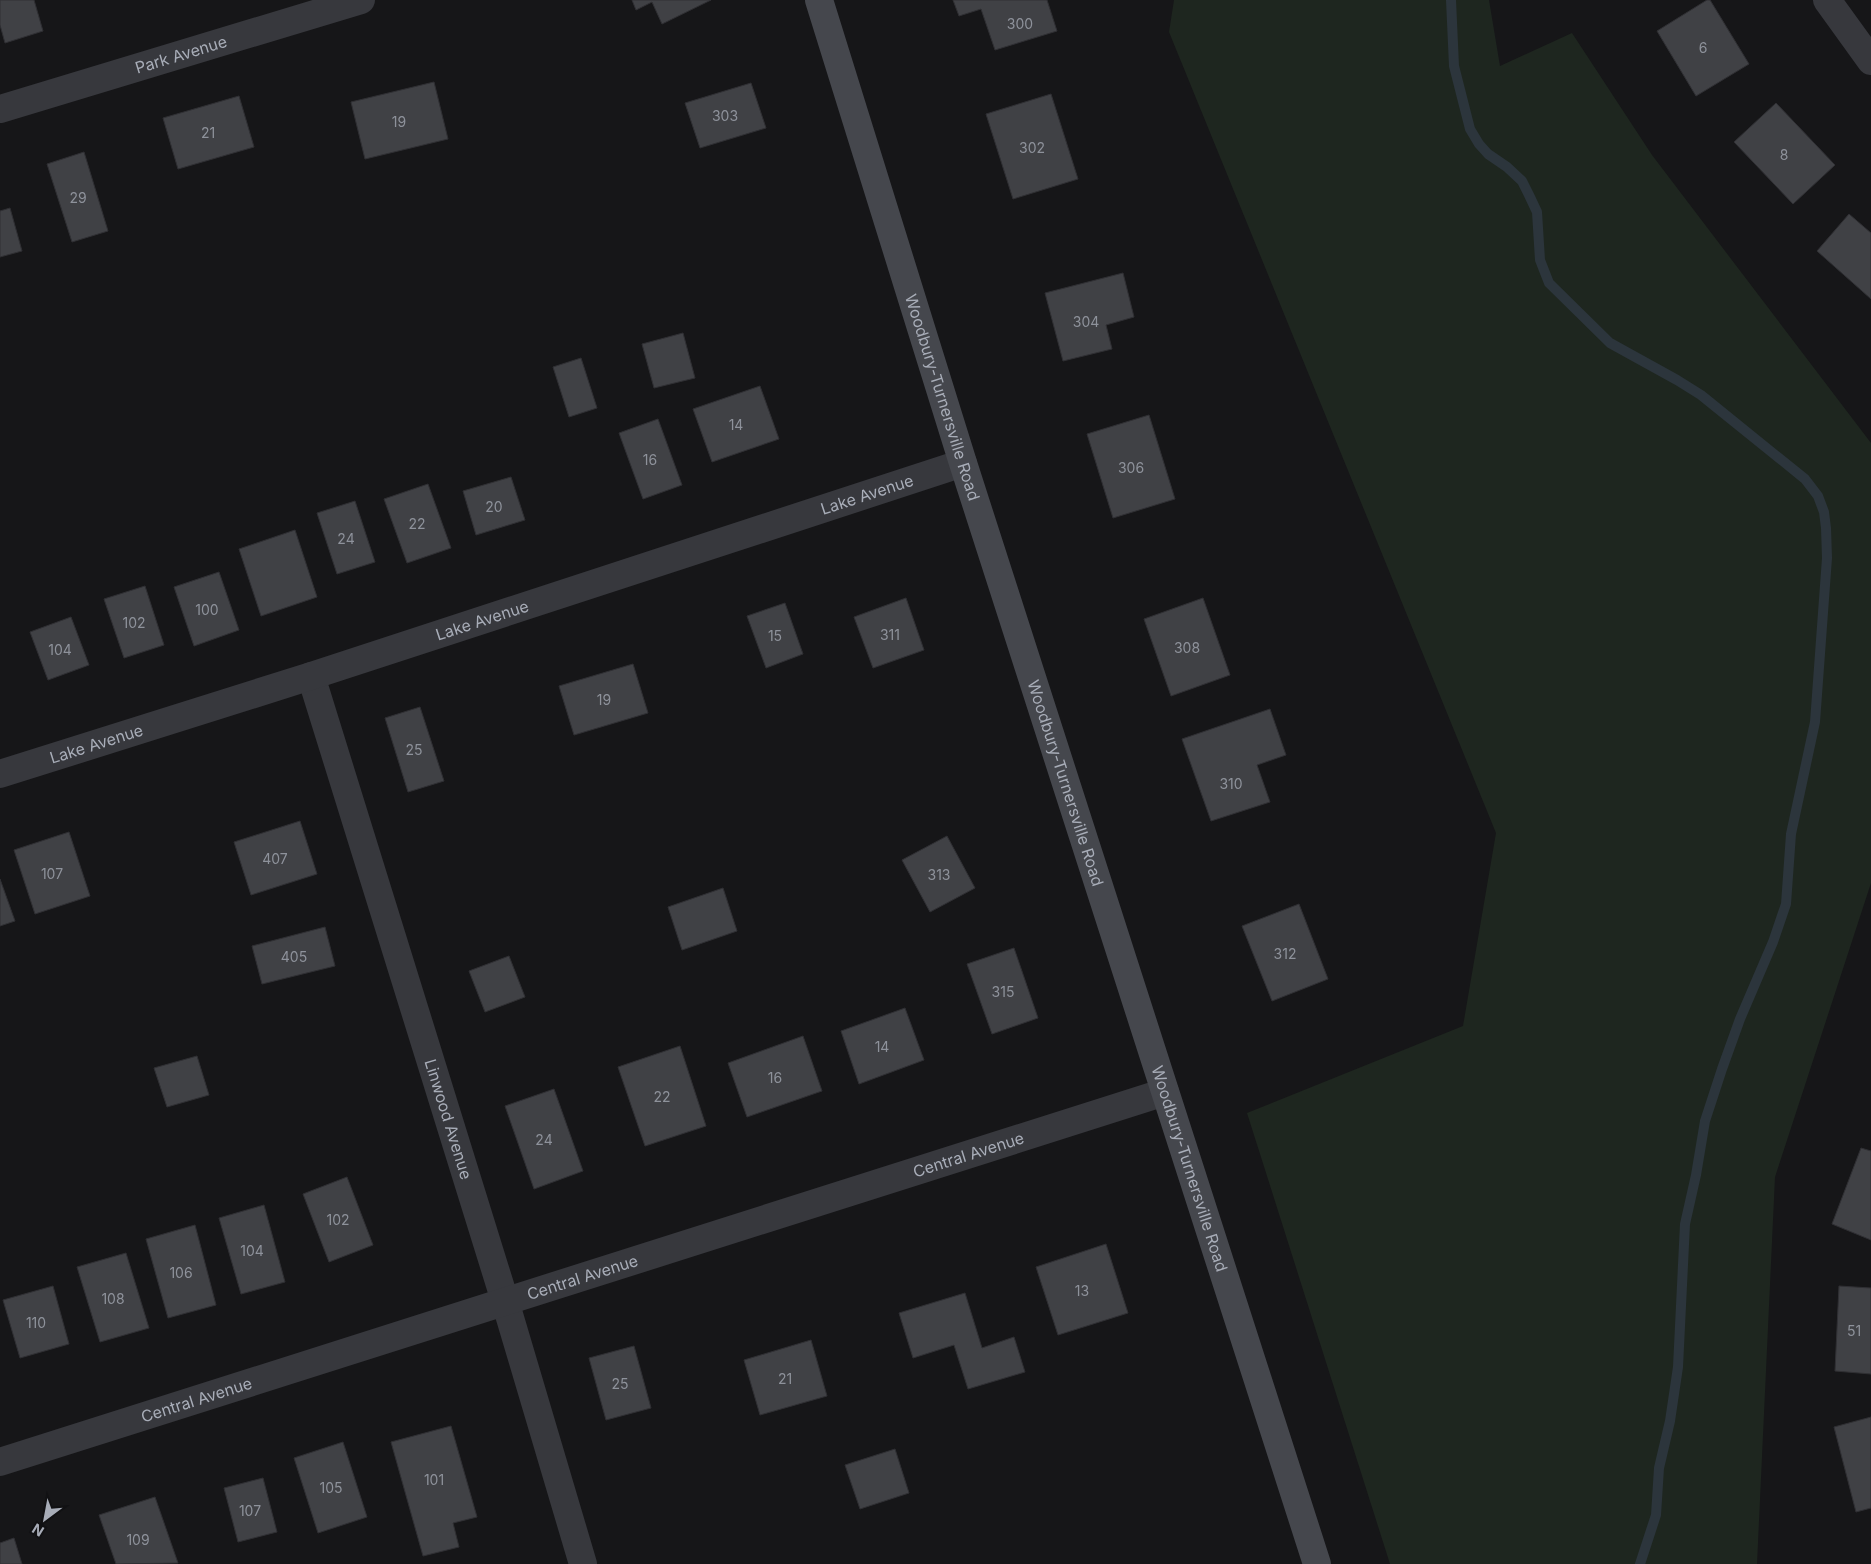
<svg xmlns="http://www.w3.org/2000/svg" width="1871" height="1564" viewBox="0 0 1871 1564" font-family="Inter,sans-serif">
<rect width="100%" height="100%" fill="#161618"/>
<polygon fill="#1e261f" points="1174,0 1489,0 1500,66 1572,33 1652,155 1871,443 1871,883 1775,1177 1757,1564 1390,1564 1247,1113 1463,1026 1496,833 1169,32"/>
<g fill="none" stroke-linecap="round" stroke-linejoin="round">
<polyline stroke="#2c353c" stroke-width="10" points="1451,0 1454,66 1470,129 1479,144 1488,154 1507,167 1522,181 1529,195 1537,212 1540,260 1549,283 1610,343 1677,380 1701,395 1805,479 1818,496 1824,512 1826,528 1827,558 1815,722 1791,834 1786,904 1773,942 1740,1019 1722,1069 1705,1121 1696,1175 1685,1224 1678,1367 1670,1421 1659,1468 1656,1515 1640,1564"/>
</g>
<g fill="#404145" stroke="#303034">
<polygon points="0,0 34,0 43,31 5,43 0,25"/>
<polygon points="632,0 711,0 662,24 652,2 636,10"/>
<polygon points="953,0 1047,0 1057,31 995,50 981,9 959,16"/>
<polygon points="1707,0 1710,0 1749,64 1696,96 1657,31"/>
<polygon points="434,82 448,139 365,159 351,102"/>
<polygon points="751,83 766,128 700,148 685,103"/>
<polygon points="1051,94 1078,179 1013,199 986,114"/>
<polygon points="239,96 254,147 178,169 163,118"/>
<polygon points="1776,103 1835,165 1793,204 1734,142"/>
<polygon points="84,152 108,231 72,242 47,164"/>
<polygon points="10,208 22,251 0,257 0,211"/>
<polygon points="1849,214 1871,233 1871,299 1817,251"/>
<polygon points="1123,273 1134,317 1106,325 1112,349 1063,361 1045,293"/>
<polygon points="683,333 695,378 654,388 642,344"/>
<polygon points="581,358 597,408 569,417 553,367"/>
<polygon points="760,386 779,439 712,462 693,409"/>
<polygon points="1149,415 1175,499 1113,518 1087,434"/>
<polygon points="658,419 682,485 643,499 619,433"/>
<polygon points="511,477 525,520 476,535 463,491"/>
<polygon points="428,484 451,548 407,563 384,499"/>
<polygon points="355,501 375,562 337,574 317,513"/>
<polygon points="295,530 317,597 261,616 239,549"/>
<polygon points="219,572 239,630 194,646 174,587"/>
<polygon points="145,586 164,645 124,658 104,599"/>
<polygon points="906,598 924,650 873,668 854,617"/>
<polygon points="1203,598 1230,675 1171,696 1144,619"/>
<polygon points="785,603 803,654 766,668 747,616"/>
<polygon points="71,617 89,665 48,680 30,632"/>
<polygon points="633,664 648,713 574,735 559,686"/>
<polygon points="420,707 444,781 408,792 385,718"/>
<polygon points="1270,709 1286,755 1257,765 1270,802 1211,821 1182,739"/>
<polygon points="300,821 317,874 251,895 234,842"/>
<polygon points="69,832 90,896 35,914 14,850"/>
<polygon points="947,836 975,888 930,912 902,860"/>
<polygon points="0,879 15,921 0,926"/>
<polygon points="723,888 737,931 682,950 668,907"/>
<polygon points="1299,904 1328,979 1272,1001 1242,926"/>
<polygon points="325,927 335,966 262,984 252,946"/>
<polygon points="1014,948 1038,1018 992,1034 967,964"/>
<polygon points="509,956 525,997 485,1012 469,971"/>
<polygon points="905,1008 924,1060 859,1084 841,1031"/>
<polygon points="803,1036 822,1091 747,1117 728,1063"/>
<polygon points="680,1046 706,1126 645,1146 618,1067"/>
<polygon points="197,1056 209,1095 167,1107 154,1068"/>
<polygon points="554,1089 583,1171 534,1189 505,1106"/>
<polygon points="1861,1148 1871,1151 1871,1240 1832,1224"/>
<polygon points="347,1177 373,1245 329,1262 303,1194"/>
<polygon points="264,1205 285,1282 241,1294 219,1218"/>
<polygon points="195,1225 216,1305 168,1318 146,1239"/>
<polygon points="1106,1244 1128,1313 1058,1335 1036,1267"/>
<polygon points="126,1253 149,1328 100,1342 77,1267"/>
<polygon points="53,1286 69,1344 20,1358 3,1300"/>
<polygon points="1839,1286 1871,1288 1871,1374 1835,1371"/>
<polygon points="965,1293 982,1348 1014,1337 1025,1372 968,1389 954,1345 913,1358 899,1313"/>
<polygon points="811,1340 827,1396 760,1415 744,1360"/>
<polygon points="634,1346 651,1408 606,1420 589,1358"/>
<polygon points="1871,1417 1871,1508 1856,1512 1834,1427"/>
<polygon points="451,1426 477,1517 453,1523 459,1547 423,1556 391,1442"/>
<polygon points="343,1442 367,1517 318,1533 294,1458"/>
<polygon points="895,1449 909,1493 860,1509 845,1465"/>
<polygon points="263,1478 277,1532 238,1542 224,1488"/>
<polygon points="155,1497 178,1563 116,1564 99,1515"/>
<polygon points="14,1538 22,1564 0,1564 0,1543"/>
</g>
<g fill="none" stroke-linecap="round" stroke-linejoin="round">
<g stroke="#37383d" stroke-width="28">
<polyline points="1827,0 1871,61"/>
<path id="s1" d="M0 109 361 0"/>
<path id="s2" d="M311 676 505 1301 583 1564"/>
<path id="s3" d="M0 774 311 676 963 463"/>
<path id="s4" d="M0 1462 1165 1092"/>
</g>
<path stroke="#45474d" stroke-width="28" id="s5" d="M819 0 963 463 1317 1564"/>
</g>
<g text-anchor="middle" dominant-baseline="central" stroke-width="4.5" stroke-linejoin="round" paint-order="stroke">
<g font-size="14" fill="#8e929b">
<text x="1020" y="23">300</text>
<text x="1703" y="47">6</text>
<text x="725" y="115">303</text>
<text x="399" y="121">19</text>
<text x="208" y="132">21</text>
<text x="1032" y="147">302</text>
<text x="1784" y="154">8</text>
<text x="78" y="197">29</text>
<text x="1086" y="321">304</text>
<text x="736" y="424">14</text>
<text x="650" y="459">16</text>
<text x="1131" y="467">306</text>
<text x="494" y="506">20</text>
<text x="417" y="523">22</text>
<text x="346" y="538">24</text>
<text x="207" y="609">100</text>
<text x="134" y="622">102</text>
<text x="890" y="634">311</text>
<text x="775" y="635">15</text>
<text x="1187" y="647">308</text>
<text x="60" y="649">104</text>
<text x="604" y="699">19</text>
<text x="414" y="749">25</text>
<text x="1231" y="783">310</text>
<text x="275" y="858">407</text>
<text x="52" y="873">107</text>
<text x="939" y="874">313</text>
<text x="1285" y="953">312</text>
<text x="294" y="956">405</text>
<text x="1003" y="991">315</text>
<text x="882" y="1046">14</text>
<text x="775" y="1077">16</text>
<text x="662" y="1096">22</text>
<text x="544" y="1139">24</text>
<text x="338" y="1219">102</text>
<text x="252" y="1250">104</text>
<text x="181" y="1272">106</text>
<text x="1082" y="1290">13</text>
<text x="113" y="1298">108</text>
<text x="36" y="1322">110</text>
<text x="1854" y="1330">51</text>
<text x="785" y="1378">21</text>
<text x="620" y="1383">25</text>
<text x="434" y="1479">101</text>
<text x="331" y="1487">105</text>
<text x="250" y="1510">107</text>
<text x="138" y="1539">109</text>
</g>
<g font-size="16" fill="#a8adb8" stroke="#111113">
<text stroke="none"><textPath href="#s1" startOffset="189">Park Avenue</textPath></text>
<text stroke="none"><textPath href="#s5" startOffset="416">Woodbury-Turnersville Road</textPath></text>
<text stroke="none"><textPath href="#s3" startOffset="911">Lake Avenue</textPath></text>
<text stroke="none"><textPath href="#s3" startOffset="506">Lake Avenue</textPath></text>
<text stroke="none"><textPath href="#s3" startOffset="101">Lake Avenue</textPath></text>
<text stroke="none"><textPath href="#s5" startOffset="821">Woodbury-Turnersville Road</textPath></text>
<text stroke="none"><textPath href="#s2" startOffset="464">Linwood Avenue</textPath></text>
<text stroke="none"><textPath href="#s4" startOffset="1016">Central Avenue</textPath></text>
<text stroke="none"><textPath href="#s5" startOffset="1226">Woodbury-Turnersville Road</textPath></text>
<text stroke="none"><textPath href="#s4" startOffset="611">Central Avenue</textPath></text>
<text stroke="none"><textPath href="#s4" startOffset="206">Central Avenue</textPath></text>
</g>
</g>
<g transform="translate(45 1519) rotate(212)" stroke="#111113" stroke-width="4" paint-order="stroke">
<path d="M0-4L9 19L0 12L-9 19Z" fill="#a8adb8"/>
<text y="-8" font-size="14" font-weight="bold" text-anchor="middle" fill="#a8adb8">N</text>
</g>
</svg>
